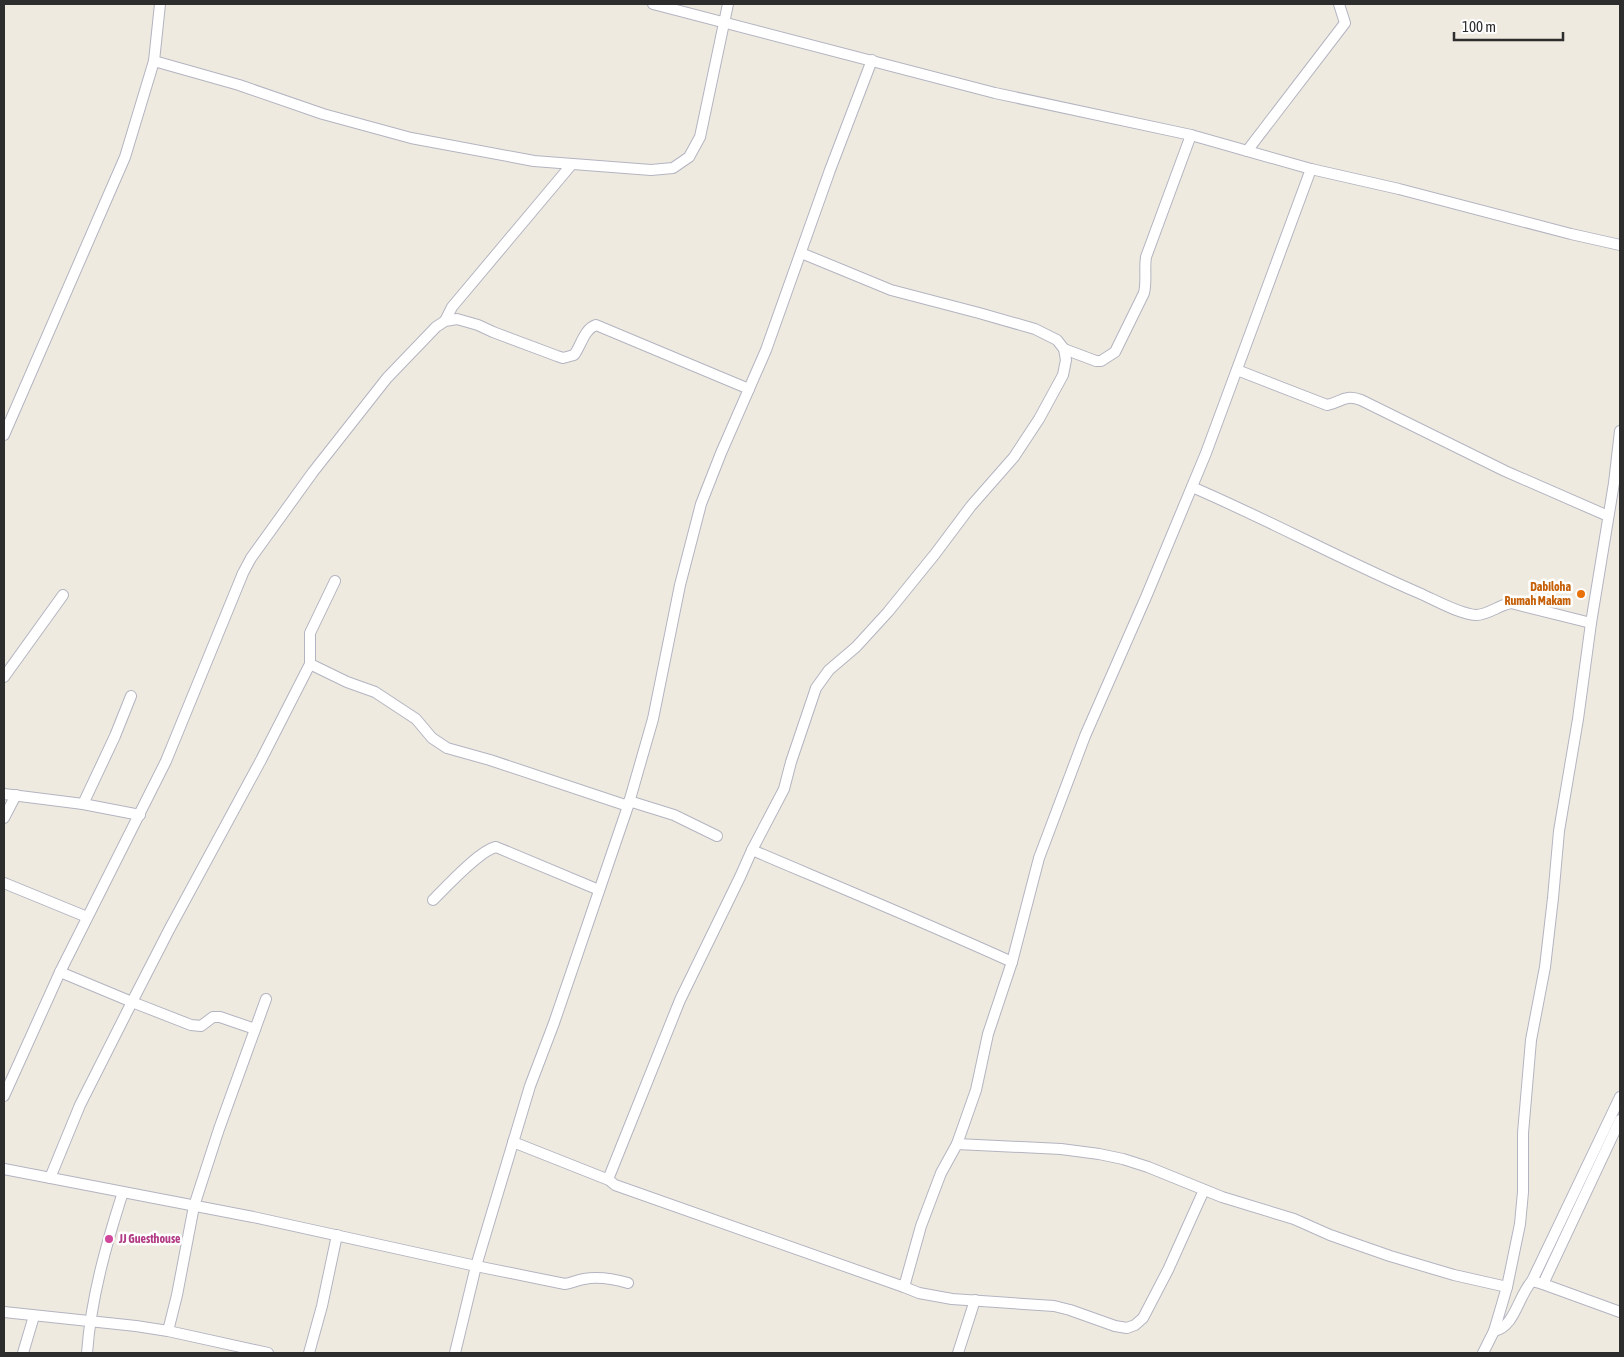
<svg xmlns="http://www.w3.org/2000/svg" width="1624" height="1357" viewBox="0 0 1624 1357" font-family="'Asap Condensed',sans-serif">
<rect width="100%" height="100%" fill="#efeadf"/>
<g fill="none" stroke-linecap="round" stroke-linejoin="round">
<defs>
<g id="minor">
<polyline points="653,4 995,93 1191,135 1311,169 1399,189 1571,234 1620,245"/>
<polyline points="154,61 239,85 323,114 411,138 534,161 651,170 673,168 689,157 700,137 728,4"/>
<polyline points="1247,151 1345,23 1339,4"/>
<polyline points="801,253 891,290 979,313 1035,329 1057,340 1064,349 1066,360 1063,375 1039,419 1014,457 971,506 935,554 888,612 856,647 829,670 816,688 791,762 784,789 752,850 740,877 680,1000 609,1177 609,1180 615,1185 904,1287 921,1226 941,1173 957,1144 1061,1149 1099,1154 1123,1159 1148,1167 1222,1197 1294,1219 1330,1235 1390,1256 1454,1275 1507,1287"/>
<polyline points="445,321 452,307 572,164"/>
<path d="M1064 349 1096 361H1101L1115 352 1144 293C1147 280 1144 269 1146 257L1191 135"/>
<path d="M1237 370 1327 405C1342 402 1344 394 1361 400L1505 471 1608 516"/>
<polyline points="4,435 125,157 154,61 160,4"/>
<path d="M1192 487C1269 520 1342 560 1419 593 1435 600 1459 614 1476 615 1488 615 1499 605 1511 603L1591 623"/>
<polyline points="310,664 347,682 375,692 416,719 432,738 447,748 490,760 628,806"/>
<polyline points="4,677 63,595"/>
<polyline points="4,794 83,804 140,815"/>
<polyline points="629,801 674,815 717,836"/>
<polyline points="83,804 115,736 131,696"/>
<polyline points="4,818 16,795"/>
<path d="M752 850C839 887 926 923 1012 962"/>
<polyline points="4,883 87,917"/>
<path d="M433 900C446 887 480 850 496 847L599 890"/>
<polyline points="60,972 132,1002 191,1025 201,1026 213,1017 220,1017 255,1029"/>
<path d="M4 1096 60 972 166 761 243 573 251 558 313 472 387 378 436 327 445 321 457 319 478 325 493 332 557 356 563 358 574 355C581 346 584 329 596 325L749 389"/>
<polyline points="513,1142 609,1180"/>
<polyline points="957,1144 976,1090 988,1034 1012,962 1039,858 1085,736 1146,597 1206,453 1311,169"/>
<path d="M4 1169 253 1217 476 1266 565 1284C572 1283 577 1280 584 1279 599 1276 614 1279 628 1283"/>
<polyline points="50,1178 80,1105 132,1002 170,928 261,760 310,664 310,633 335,581"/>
<polyline points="1532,1281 1620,1097"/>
<polyline points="1543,1284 1620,1120"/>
<polyline points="904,1287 919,1293 952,1299 1054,1306 1070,1310 1115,1326 1127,1328 1135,1325 1143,1318 1168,1270 1204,1190"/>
<polyline points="4,1312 136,1326 168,1331 268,1353"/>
<polyline points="168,1331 177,1295 194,1206 219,1129 266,999"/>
<path d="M1494 1331C1515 1327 1518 1296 1532 1281L1543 1284 1620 1312"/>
<polyline points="23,1353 34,1316"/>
<path d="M87 1353C91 1298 106 1245 123 1192"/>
<polyline points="309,1353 322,1306 337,1235"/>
<polyline points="455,1353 476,1266 530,1086 554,1023 628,806 653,719 680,585 701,504 721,453 766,350 830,170 872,60"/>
<polyline points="958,1353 975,1300"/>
<polyline points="1483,1353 1494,1331 1497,1321 1507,1287 1520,1224 1523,1192 1523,1133 1531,1040 1545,967 1553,898 1559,831 1578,719 1591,623 1614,483 1620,431"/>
</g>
</defs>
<use href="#minor" stroke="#b3b4c1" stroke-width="12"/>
<use href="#minor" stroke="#fff" stroke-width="10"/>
</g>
<circle fill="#e8710a" stroke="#fff" stroke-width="2" cx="1581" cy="594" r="5"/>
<circle fill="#d1479c" stroke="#fff" stroke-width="2" cx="109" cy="1239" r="5"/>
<g text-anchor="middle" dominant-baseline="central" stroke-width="5" stroke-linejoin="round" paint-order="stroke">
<g font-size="12" font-weight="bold" fill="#c56008" stroke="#fff" text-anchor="end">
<text x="1571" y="587">Dabiloha<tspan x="1571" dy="14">Rumah Makam</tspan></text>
</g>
<g font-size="12" font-weight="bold" fill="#b23c85" stroke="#fff" text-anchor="start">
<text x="119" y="1239">JJ Guesthouse</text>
</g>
</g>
<rect width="1624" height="1357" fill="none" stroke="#2d2d2d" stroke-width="10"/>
<path d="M1454 32v8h109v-8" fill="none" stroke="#2d2d2d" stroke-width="2.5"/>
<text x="1462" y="32" font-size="15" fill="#2d2d2d" stroke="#ffffff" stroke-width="4" paint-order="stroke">100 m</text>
</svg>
